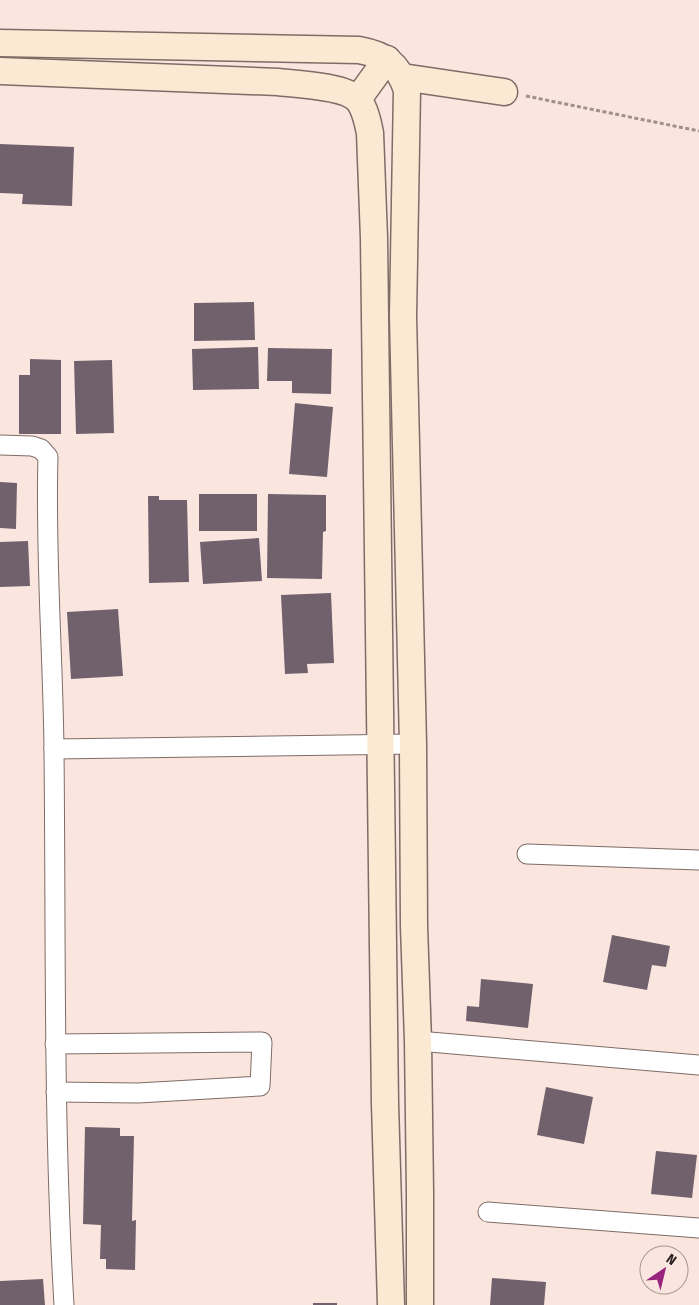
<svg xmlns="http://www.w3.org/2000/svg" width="699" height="1305" viewBox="0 0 699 1305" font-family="'Fira Sans Condensed',sans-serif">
<rect width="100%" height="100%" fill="#fbe6df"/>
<g fill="#70616c">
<polygon points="0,144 74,147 72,206 22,204 23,194 0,193"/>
<polygon points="254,302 255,340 194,341 194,303"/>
<polygon points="258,347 259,389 193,390 192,349"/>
<polygon points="268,348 332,349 331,394 292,393 292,381 267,381"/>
<polygon points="30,359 61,360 61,434 19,434 19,375 30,375"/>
<polygon points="112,360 114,433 76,434 74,361"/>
<polygon points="295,403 333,407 327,477 289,474"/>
<polygon points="0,482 17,483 16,529 0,528"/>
<rect x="199" y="494" width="58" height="37"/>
<polygon points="268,494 326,495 326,531 323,532 322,579 267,578"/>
<polygon points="148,496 159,496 159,500 187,500 189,582 149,583"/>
<polygon points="259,538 262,581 203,584 200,542"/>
<polygon points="28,541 30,586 0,587 0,542"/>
<polygon points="331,593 334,663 307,664 308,673 285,674 281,595"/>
<polygon points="118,609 123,676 71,679 67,612"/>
<polygon points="612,935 670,946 666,967 652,965 647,990 603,982"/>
<polygon points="481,979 533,984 528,1028 466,1021 467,1006 479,1007"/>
<polygon points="546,1087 593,1097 584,1144 537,1135"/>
<polygon points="85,1127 120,1128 120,1136 134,1136 132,1221 136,1220 135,1270 106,1269 106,1259 100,1259 101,1225 83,1224"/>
<polygon points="656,1151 697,1155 692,1198 651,1194"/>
<polygon points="492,1278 546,1282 544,1305 490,1305"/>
<polygon points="43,1279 45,1305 0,1305 0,1281"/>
<rect x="313" y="1303" width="24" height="2"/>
</g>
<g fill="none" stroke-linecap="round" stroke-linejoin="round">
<defs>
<g id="street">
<path d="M0 445 32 446 41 449 48 457C45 555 53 653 54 751 56 936 53 1121 64 1305"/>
<polyline points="54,749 413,744"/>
<polyline points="527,854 699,860"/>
<polyline points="418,1041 699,1065"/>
<polyline points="55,1044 262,1042 260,1086 138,1093 56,1092"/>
<polyline points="488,1212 699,1228"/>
</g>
<g id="secondary">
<path d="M0 43 359 50C386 55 398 64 407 90L403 316 413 744 414 926 418 1041 420 1193V1305"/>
<path d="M0 71 278 82C296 84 346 86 358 100 365 108 368 123 370 133L374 238 385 1104 391 1305"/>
<polyline points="402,77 504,92"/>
<polyline points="358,99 387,59"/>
</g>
</defs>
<use href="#street" stroke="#7e6c66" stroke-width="21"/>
<use href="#secondary" stroke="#7e6c66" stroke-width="29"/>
<polyline stroke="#9f908a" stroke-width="3" stroke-dasharray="4 2.5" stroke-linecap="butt" points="526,96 699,131"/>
<use href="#street" stroke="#fff" stroke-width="19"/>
<use href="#secondary" stroke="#fce9d4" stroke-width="26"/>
</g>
<g transform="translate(664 1270) rotate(35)"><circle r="24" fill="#fbe6df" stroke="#a69691"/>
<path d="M0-4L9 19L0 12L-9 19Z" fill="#9a237e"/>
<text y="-8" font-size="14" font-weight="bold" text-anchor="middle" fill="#261f1c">N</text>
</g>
</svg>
